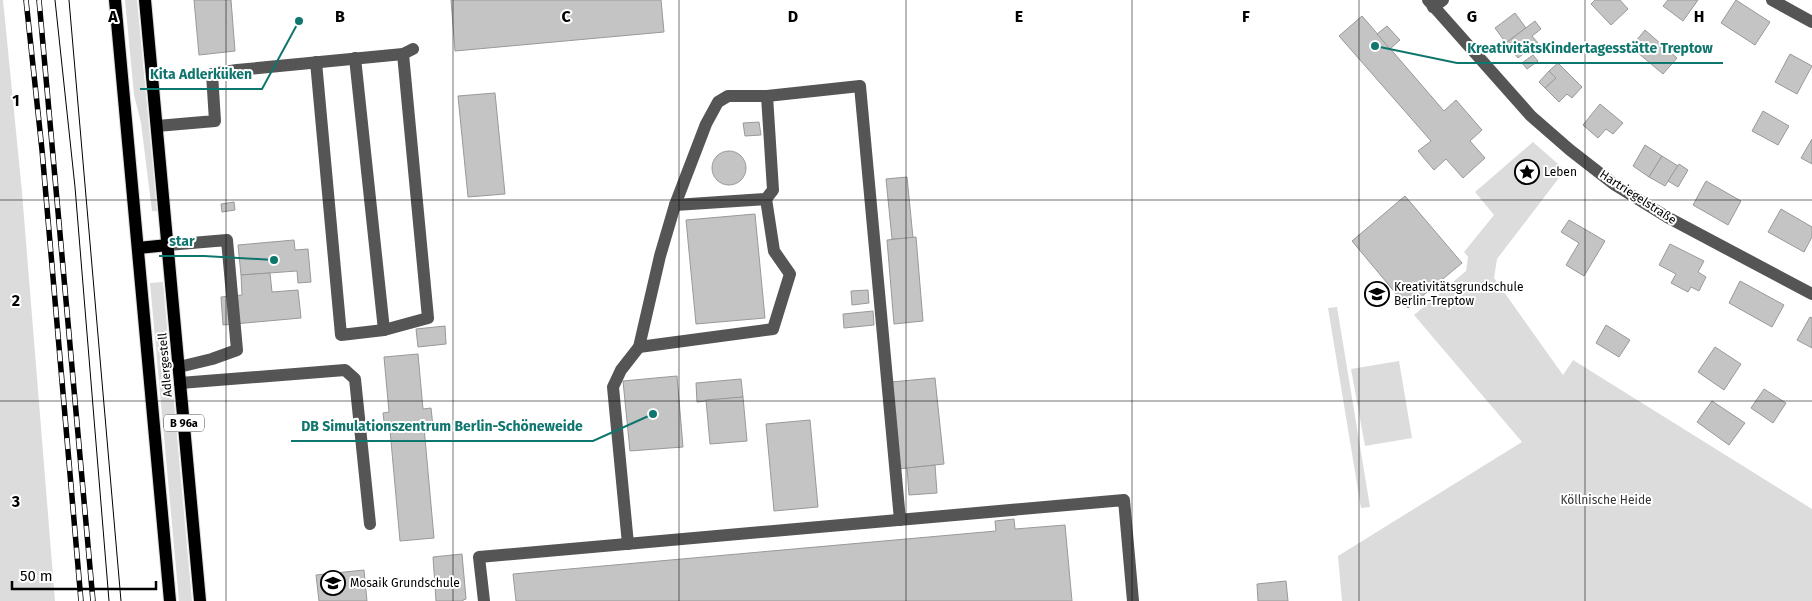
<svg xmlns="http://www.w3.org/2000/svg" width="1812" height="601" viewBox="0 0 1812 601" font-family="'Fira Sans',sans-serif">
<rect width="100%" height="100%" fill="#fff"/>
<g fill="#dcdcdc">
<polygon points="0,0 3,0 22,192 55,601 0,601"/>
<polygon points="125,0 137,0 157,211 152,211 141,123 134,95"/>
<polygon points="1533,142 1565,170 1497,259 1494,278 1563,375 1573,360 1812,509 1812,601 1342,601 1338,556 1522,442 1414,315 1466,271 1468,257 1464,252 1494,215 1475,192"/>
<polygon points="163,282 192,601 179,601 150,283"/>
<polygon points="1337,307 1370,507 1361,508 1328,308"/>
<polygon points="1399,361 1412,438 1365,446 1351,369"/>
</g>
<g fill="#c4c4c4" stroke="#999">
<polygon points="194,0 231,0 235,51 199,55"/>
<polygon points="451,0 661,0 664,32 455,51"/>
<polygon points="1595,0 1620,0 1628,9 1611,25 1591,4"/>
<polygon points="1668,0 1698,0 1683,21 1663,6"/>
<polygon points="1736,0 1770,22 1755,45 1721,23"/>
<polygon points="1515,13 1526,28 1506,43 1495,28"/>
<polygon points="1362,16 1444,111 1456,100 1482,130 1470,141 1485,158 1463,178 1446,159 1434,170 1418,151 1431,141 1339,36"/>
<polygon points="1535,21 1541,29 1532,36 1538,43 1518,58 1506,43"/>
<polygon points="1387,26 1400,40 1390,49 1377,34"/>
<polygon points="1645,30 1677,58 1663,74 1631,47"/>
<polygon points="1790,54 1812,66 1797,94 1775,82"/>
<polygon points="1533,55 1538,61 1527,69 1522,63"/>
<polygon points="1558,63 1582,87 1572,98 1567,94 1559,102 1545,88 1556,78 1549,71"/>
<polygon points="1549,71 1556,78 1545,88 1539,82"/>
<polygon points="495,93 505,194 468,197 458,96"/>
<polygon points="1600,104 1623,123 1613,134 1606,129 1598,138 1583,125"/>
<polygon points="1763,111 1789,126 1778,145 1752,131"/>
<polygon points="759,122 761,135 745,136 743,123"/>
<polygon points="1812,139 1812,164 1801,158"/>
<polygon points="1645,145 1662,156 1649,177 1633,166"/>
<circle cx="729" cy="168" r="17"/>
<polygon points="1662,156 1678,166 1665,186 1649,177"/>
<polygon points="1679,164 1688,170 1678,187 1668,181"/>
<polygon points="907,177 913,238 892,239 886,179"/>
<polygon points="1706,181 1741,201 1728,225 1693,205"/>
<polygon points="1405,196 1462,263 1408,308 1352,241"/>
<polygon points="234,202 235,210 222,212 221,204"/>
<polygon points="1781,209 1812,227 1812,237 1804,252 1768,232"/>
<polygon points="755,214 765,318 696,324 686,220"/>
<polygon points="1569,220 1605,241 1584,276 1566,265 1579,243 1561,232"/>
<polygon points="916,237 923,321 894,324 887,240"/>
<polygon points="294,240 295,250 308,249 311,282 298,283 297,271 241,275 238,245"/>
<polygon points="1670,244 1704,261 1698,272 1706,277 1699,291 1691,287 1688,292 1671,283 1676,274 1659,265"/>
<polygon points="270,273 272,292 298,290 301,318 223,325 221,297 242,295 241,275"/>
<polygon points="1740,281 1784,305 1772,327 1729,303"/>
<polygon points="868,290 869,303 852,305 851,291"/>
<polygon points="873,311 874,325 844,328 843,314"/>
<polygon points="1810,317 1812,318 1812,348 1797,340"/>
<polygon points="1606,325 1630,340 1619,357 1596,343"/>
<polygon points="445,326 446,344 418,347 416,329"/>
<polygon points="1715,347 1741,364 1724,390 1698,372"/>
<polygon points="418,354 423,409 431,408 433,426 424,427 434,538 400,541 390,430 385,430 383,413 389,412 384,357"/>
<polygon points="677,376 683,447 630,451 623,381"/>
<polygon points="935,378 944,464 899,469 891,382"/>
<polygon points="741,379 743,397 697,402 696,383"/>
<polygon points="1764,389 1786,403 1773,423 1751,408"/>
<polygon points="743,397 747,441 710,444 706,400"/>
<polygon points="1712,401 1745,423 1729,445 1697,422"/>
<polygon points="810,420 818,507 774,511 766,424"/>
<polygon points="935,465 937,493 909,495 907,468"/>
<polygon points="1014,519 1015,529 1065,525 1072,601 516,601 513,574 996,531 995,521"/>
<polygon points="462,554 466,599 463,600 463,601 436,601 433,557"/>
<polygon points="364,570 367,601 319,601 316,575"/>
<polygon points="1286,581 1288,601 1258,601 1257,584"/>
</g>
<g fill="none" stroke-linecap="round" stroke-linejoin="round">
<defs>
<g id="major">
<polyline points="115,0 170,601"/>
<polyline points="145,0 200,601"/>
<polyline points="138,248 168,245"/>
</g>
</defs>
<use href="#major" stroke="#dbdbdb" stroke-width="14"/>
<g stroke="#555" stroke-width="12">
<polyline points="1428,0 1531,116 1570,150 1615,185 1667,217 1812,294"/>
<polyline points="1772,0 1812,22"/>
<polyline points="1433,7 1443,0"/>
<polyline points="355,58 384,330"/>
<polyline points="316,62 341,335 384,330 428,318 403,54"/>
<polyline points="157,126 215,121 212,74 237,70 403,54 413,49"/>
<polyline points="675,205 766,199 773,190 767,96"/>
<polyline points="168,245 227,240 237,350 212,359 179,367"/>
<polyline points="639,347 773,329 790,274 774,251 766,199"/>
<polyline points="180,383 345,370 355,379 370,524"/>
<polyline points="628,544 613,387 621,370 639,347 660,256 675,205 706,124 718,102 728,96 767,96 860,86 900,520"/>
<polyline points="484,601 479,557 1124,500 1133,601"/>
</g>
<use href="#major" stroke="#000" stroke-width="12"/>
<g stroke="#000" stroke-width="1">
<polyline points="55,0 75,187 109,601"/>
<polyline points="69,0 121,601"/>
</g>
<defs>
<g id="rail">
<polyline points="26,0 42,150 81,601"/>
<polyline points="39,0 93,601"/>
</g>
</defs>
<use href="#rail" stroke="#000" stroke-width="5.5"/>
<use href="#rail" stroke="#fff" stroke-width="4" stroke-dasharray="11" stroke-linecap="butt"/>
</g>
<path fill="none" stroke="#000" stroke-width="1" stroke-opacity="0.55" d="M226 0V601M453 0V601M679 0V601M906 0V601M1132 0V601M1359 0V601M1585 0V601M0 200H1812M0 401H1812"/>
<defs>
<symbol id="sight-ring" viewBox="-11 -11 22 22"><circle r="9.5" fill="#fff" stroke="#000" stroke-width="1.5"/><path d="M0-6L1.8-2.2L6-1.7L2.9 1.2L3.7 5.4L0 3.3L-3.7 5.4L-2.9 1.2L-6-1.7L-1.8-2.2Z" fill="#000"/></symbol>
<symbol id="school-ring" viewBox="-11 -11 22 22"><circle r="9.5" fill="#fff" stroke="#000" stroke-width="1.5"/><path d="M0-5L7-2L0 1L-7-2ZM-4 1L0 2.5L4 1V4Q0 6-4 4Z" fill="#000"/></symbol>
</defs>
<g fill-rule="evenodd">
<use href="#sight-ring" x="1513" y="158" width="28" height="28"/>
<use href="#school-ring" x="1363" y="280" width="28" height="28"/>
<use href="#school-ring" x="319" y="569" width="28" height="28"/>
</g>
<g text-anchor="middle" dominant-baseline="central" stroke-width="4" stroke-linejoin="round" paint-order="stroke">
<rect fill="#fff" stroke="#4c4c4c" stroke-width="1" x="164" y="414.5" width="40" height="17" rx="4"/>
<g font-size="11" font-weight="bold" fill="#000">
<text x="184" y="423">B 96a</text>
</g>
<g font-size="12" fill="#000" stroke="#fff" text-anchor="start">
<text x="1544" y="172">Leben</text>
<text x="1394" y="287">Kreativitätsgrundschule<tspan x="1394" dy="14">Berlin-Treptow</tspan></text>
<text x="350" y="583">Mosaik Grundschule</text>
</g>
<g font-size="12" fill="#000" stroke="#fff">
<text transform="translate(1638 197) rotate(33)">Hartriegelstraße</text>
<text transform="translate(165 365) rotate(-95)">Adlergestell</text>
</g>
<g font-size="12" fill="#333" stroke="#fff">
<text x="1606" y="500">Köllnische Heide</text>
</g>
</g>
<g font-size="16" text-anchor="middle" font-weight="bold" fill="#000" stroke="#fff" stroke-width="4" stroke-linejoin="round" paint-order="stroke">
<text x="113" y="22">A</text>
<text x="340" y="22">B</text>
<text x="566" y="22">C</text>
<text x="793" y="22">D</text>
<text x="1019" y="22">E</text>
<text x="1246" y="22">F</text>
<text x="1472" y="22">G</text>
<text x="1699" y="22">H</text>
<text x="16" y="106">1</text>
<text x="16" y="306">2</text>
<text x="16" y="507">3</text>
</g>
<path fill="none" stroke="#0f766e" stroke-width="2" d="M1375 46L1457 63H1723M299 21L262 89H140M274 260L204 256H159M653 414L593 441H291"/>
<g fill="#0f766e" stroke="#fff" stroke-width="2">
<circle cx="1375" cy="46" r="5"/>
<circle cx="299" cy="21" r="5"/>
<circle cx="274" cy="260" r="5"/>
<circle cx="653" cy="414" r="5"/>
</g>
<g font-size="14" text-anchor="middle" font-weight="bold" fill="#0f766e" stroke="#fff" stroke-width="4" stroke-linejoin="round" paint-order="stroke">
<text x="1590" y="53">KreativitätsKindertagesstätte Treptow</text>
<text x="201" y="79">Kita Adlerküken</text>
<text x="182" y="246">star</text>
<text x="442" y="431">DB Simulationszentrum Berlin-Schöneweide</text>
</g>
<path d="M12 581v8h144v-8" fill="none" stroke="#000000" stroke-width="2.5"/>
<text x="20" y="581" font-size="15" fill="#000000" stroke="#ffffff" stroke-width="4" paint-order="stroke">50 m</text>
</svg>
